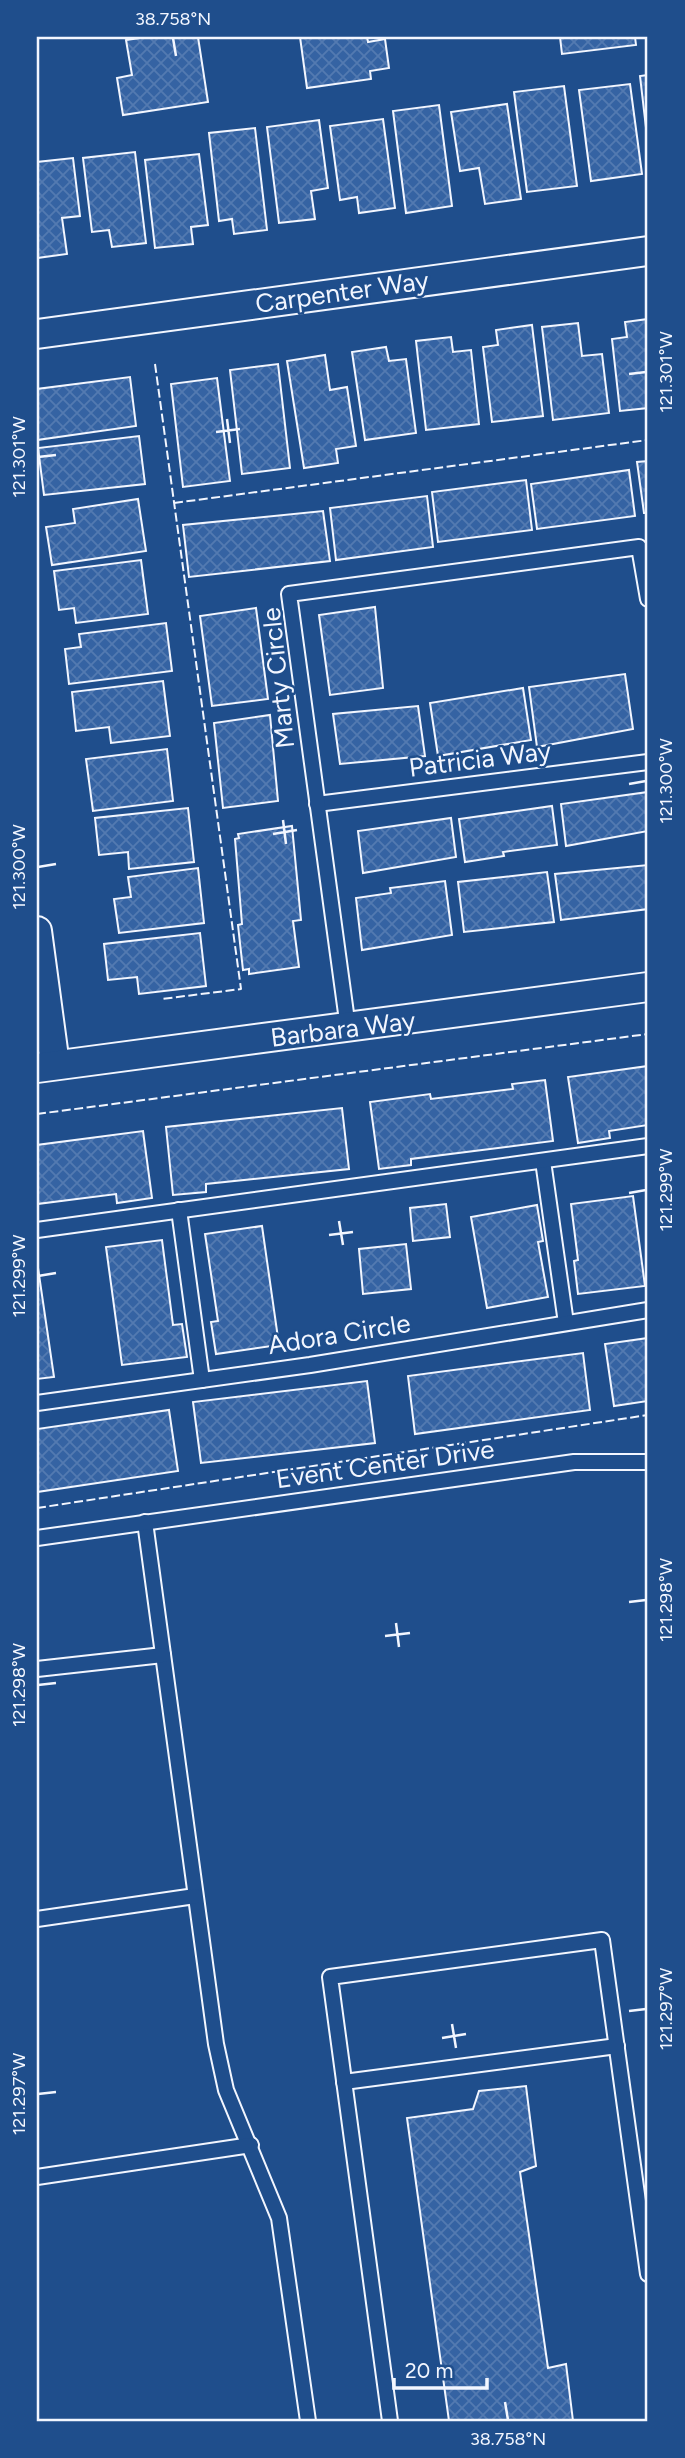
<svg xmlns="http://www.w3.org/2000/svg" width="685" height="2458" viewBox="0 0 685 2458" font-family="Figtree,sans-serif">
<defs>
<pattern id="building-cross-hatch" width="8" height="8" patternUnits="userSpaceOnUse" patternTransform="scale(1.75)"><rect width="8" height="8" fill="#3563a3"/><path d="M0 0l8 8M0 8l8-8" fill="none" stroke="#537ab1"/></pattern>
</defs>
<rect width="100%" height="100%" fill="#1f4e8c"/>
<g fill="url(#building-cross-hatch)" stroke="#f2f6ff" stroke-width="2">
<polygon points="147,37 198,37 208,102 123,115 117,78 132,75 126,40"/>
<polygon points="300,37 367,37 368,42 385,39 389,68 370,71 371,79 307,88"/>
<polygon points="560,37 635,37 636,45 562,54"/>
<polygon points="648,75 648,145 640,76"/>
<polygon points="630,84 642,174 591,181 579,90"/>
<polygon points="564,86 577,186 527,192 514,92"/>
<polygon points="507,104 521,199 485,204 479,168 460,171 451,112"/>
<polygon points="439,105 452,206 406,213 393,111"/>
<polygon points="383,119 395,208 359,213 357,197 340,200 330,126"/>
<polygon points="319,120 328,188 311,191 315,219 279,223 267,127"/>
<polygon points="255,128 267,230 234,234 232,219 219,221 209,133"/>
<polygon points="135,152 146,243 112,247 109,230 92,232 83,158"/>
<polygon points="199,154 208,225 191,227 193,244 155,248 145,160"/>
<polygon points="73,158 80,216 62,218 67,254 37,258 37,162"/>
<polygon points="648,319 648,408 620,411 612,339 627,337 625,322"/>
<polygon points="578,323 582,356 602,354 609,413 553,420 542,327"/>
<polygon points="532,325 543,416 492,422 483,347 498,345 496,330"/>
<polygon points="451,337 453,352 471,350 479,424 426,430 416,341"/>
<polygon points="386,347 389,361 406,359 416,433 365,440 352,352"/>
<polygon points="325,355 330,390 347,387 356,446 336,449 338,463 304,468 287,361"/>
<polygon points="278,364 290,468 242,474 230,370"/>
<polygon points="130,377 136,426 37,440 37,389"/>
<polygon points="217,378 230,481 183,487 171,384"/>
<polygon points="139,436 145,484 44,495 38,448"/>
<polygon points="648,461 648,513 644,513 637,462"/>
<polygon points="629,470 635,516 537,529 531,484"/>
<polygon points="526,480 532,530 438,542 432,492"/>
<polygon points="427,496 433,547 336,560 330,508"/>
<polygon points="138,499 146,551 52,565 46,527 75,523 73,509"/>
<polygon points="323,511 330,561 189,577 183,525"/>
<polygon points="141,560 148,614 76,623 74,608 59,610 54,571"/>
<polygon points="375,607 383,688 330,695 319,615"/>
<polygon points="256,608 268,699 212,706 200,616"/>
<polygon points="166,623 172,671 69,684 65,649 81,647 79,634"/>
<polygon points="625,674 633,729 537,747 529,687"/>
<polygon points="163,681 170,736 111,743 109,727 76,731 72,692"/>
<polygon points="523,688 531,740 438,756 430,703"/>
<polygon points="418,706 425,756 340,764 333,714"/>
<polygon points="270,715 278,801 223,808 214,723"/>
<polygon points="167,749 173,801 93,811 86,759"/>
<polygon points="648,792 648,831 566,846 561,804"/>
<polygon points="552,806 557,845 503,852 504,856 465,862 459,819"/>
<polygon points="188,808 194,862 129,869 128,852 99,855 95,818"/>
<polygon points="451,818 456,857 363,873 358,831"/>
<polygon points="292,826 301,920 293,921 299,967 249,974 249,969 243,970 238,925 242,924 235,839 239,838 238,834"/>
<polygon points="648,865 648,909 561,920 555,874"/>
<polygon points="198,868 204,923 119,933 114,899 131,897 128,877"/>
<polygon points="547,872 554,922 464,932 458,882"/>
<polygon points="445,881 452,935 362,950 356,898 391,893 390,888"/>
<polygon points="200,933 206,986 139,994 137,977 108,980 104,944"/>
<polygon points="648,1066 648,1125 609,1131 610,1138 578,1143 568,1077"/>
<polygon points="545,1080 553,1141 411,1159 411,1165 379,1169 370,1102 430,1094 431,1099 513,1089 512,1084"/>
<polygon points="342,1108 349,1169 206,1184 206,1192 173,1195 166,1127"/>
<polygon points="143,1131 152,1198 117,1203 116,1194 37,1204 37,1145"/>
<polygon points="633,1196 645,1286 578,1294 574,1261 578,1260 571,1204"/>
<polygon points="446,1204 450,1237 413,1241 410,1208"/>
<polygon points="537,1205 543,1241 538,1242 548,1297 487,1308 471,1217"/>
<polygon points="262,1226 279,1345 216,1354 211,1322 218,1321 205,1234"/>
<polygon points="162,1240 173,1325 182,1324 187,1357 122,1365 106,1247"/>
<polygon points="406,1244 411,1289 363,1294 359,1249"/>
<polygon points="37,1261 54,1377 37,1379"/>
<polygon points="648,1338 648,1401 614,1406 605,1344"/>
<polygon points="583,1353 590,1410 415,1434 408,1376"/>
<polygon points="367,1381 375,1443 201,1463 193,1402"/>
<polygon points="169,1410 178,1471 37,1492 37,1429"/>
<polygon points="526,2086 536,2166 520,2172 548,2368 566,2364 573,2421 449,2421 407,2118 473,2109 479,2091"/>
</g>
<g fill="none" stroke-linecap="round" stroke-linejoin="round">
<defs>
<g id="service">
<polyline points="317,804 648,762"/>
<polyline points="348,1028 289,594 639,547 648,599"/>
<polyline points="543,1161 566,1323"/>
<polyline points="179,1210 202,1380"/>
<polyline points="37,1230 648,1146"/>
<polyline points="37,1403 310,1365 648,1310"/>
<polyline points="145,1522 216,2044 226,2090 279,2218 308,2421"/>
<polyline points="37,1538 574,1462 648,1462"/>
<polyline points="37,1669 163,1655"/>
<polyline points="37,1919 195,1896"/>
<polyline points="344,2082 617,2046"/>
<polyline points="37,2177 251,2145"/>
<polyline points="390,2421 330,1977 602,1940 648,2274"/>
</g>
<g id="minor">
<polyline points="37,334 648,251"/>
<polyline points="37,931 55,1065"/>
<polyline points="37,1068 648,987"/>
</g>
</defs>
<use href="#service" stroke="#f2f6ff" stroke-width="18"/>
<use href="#minor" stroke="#f2f6ff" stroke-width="32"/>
<use href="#service" stroke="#1f4e8c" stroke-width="14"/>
<use href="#minor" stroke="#1f4e8c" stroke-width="28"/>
<g stroke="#f2f6ff" stroke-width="2" stroke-dasharray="9 3.5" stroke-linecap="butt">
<polyline points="155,364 241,989 162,999"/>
<polyline points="174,503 648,440"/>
<polyline points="37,1114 648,1034"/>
<polyline points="37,1508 648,1415"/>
</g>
</g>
<path fill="none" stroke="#f2f6ff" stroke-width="2.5" d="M173 38 176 56M629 374 646 372M227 419 230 443M216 432 240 429M38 457 56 455M629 784 646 781M283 820 286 844M273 834 297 830M38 867 56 864M629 1193 646 1190M339 1221 343 1245M329 1235 353 1232M38 1276 56 1273M629 1602 646 1600M396 1623 399 1647M385 1636 410 1633M38 1685 56 1683M629 2011 646 2009M452 2024 456 2048M442 2038 466 2034M38 2094 56 2092M505 2402 508 2420"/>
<g text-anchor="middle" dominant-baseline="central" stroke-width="5" stroke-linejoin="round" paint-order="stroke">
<g font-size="26" fill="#f2f6ff" stroke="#1f4e8c">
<text transform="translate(342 292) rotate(-8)">Carpenter Way</text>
<text transform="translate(278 678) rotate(-96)">Marty Circle</text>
<text transform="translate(480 759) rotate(-7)">Patricia Way</text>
<text transform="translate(343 1029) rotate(-7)">Barbara Way</text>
<text transform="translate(339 1334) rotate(-9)">Adora Circle</text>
<text transform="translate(385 1464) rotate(-8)">Event Center Drive</text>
</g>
</g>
<rect width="685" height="2458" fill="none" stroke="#1f4e8c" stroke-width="77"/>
<path d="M394 2378v10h93v-10" fill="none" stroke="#f2f6ff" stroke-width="3.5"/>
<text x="405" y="2378" font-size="21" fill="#f2f6ff" stroke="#1f4e8c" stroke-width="5" paint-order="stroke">20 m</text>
<rect x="38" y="38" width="608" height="2382" fill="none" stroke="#f2f6ff" stroke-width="2.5"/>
<g font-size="18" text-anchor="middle" fill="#f2f6ff">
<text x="173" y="25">38.758°N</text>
<text transform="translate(666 372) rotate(-90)" y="6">121.301°W</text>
<text transform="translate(19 457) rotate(-90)" y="6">121.301°W</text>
<text transform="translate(666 781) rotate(-90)" y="6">121.300°W</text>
<text transform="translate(19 867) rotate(-90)" y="6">121.300°W</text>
<text transform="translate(666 1190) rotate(-90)" y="6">121.299°W</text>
<text transform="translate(19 1276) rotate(-90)" y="6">121.299°W</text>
<text transform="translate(666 1600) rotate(-90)" y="6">121.298°W</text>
<text transform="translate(19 1685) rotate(-90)" y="6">121.298°W</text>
<text transform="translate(666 2009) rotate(-90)" y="6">121.297°W</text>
<text transform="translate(19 2094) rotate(-90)" y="6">121.297°W</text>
<text x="508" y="2445">38.758°N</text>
</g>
</svg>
